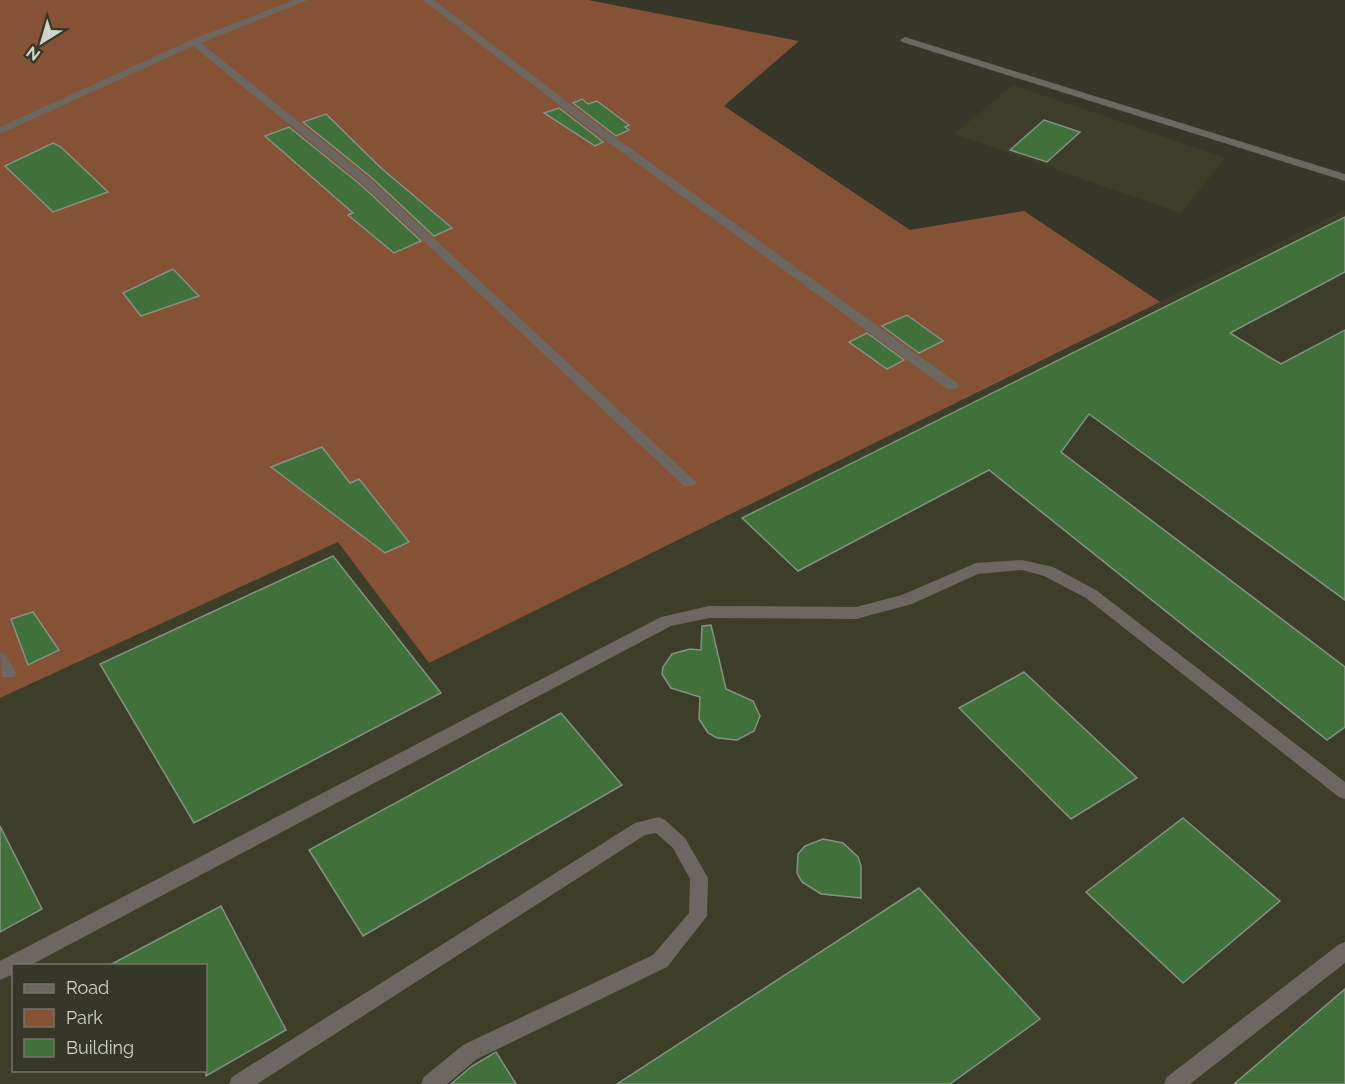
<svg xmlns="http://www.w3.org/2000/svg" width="1345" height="1084" viewBox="0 0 1345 1084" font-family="Raleway,sans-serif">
<rect width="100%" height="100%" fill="#363728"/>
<g fill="#3d3e28" fill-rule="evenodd">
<polygon points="1013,85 1226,158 1180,213 954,134"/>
<path d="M1345 210V1084H0V698L338 542 429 663ZM14 966H206V1070H14Z"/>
</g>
<polygon fill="#865236" points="0,0 588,0 799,41 724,106 910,230 1024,211 1160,302 429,663 338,542 0,698"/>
<g fill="#40713b" stroke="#859183" stroke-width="1.5">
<polygon points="582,99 588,104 597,101 629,125 625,127 629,130 616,136 573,103"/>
<polygon points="559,108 593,134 603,142 595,146 544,113"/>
<polygon points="326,114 381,168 452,228 434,236 372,178 303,122"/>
<polygon points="1044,120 1080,132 1047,162 1010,150"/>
<polygon points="289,127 362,186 421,241 394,253 348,215 353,213 265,136"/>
<polygon points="53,143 61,147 108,192 53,212 5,166"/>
<polygon points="1345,217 1345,272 1230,333 1281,364 1345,330 1345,600 1089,414 1061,452 1345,667 1345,727 1327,740 989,470 798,571 742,518"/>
<polygon points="173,269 199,296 141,316 123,293"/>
<polygon points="907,315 943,341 919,353 882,326"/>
<polygon points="867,333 904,360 887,369 849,342"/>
<polygon points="322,447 350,483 359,479 409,542 385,553 271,467"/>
<polygon points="333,556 441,693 194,823 100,664"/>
<polygon points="33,612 59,650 28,665 11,619"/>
<polygon points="711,625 726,689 753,701 760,716 754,731 737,740 717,738 708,733 699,719 700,697 671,688 662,674 663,667 672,654 690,649 701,650 702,626"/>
<polygon points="1024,672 1137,778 1071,819 959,708"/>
<polygon points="561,713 622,785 363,936 309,850"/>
<polygon points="1183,818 1280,901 1183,983 1086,892"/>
<polygon points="0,826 42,909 0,932"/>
<polygon points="823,839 843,843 858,857 861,866 861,898 821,894 802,882 797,873 798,854 805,846"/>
<polygon points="919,888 1040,1019 950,1084 617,1084"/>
<polygon points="221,906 286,1030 206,1076 206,966 108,966"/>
<polygon points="1345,989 1345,1084 1234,1084"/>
<polygon points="496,1052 516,1084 451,1084 472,1066"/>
</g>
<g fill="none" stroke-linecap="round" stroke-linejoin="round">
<g fill="#6c6861" fill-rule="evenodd">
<polygon points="294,0 308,0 201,43 371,180 694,480 696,483 694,486 684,486 363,184 193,46 0,134 0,127 191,40"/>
<polygon points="423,0 434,0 602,128 957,383 959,386 957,389 947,389 594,132"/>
<polygon points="905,37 1345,174 1345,181 902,42 900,40"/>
<polygon points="1022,560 1053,567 1096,590 1345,782 1345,799 1339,797 1086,598 1044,576 1022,570 978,574 912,604 856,619 709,618 671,626 29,966 14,966 14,974 0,980 0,961 661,617 709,606 856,607 902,595 976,563"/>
<polygon points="0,653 6,655 16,673 14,677 2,677"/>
<polygon points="659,817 665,820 685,838 708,878 707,916 667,967 477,1059 447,1084 421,1084 424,1077 463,1045 653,955 689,913 690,879 673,848 656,833 645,835 257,1084 229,1084 232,1077 635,823"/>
<polygon points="1345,942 1345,963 1190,1084 1164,1084 1167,1077 1338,945"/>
</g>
</g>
<rect x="12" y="964" width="195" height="108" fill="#363728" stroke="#747568" stroke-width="1.5"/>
<rect x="24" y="984" width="30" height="9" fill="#6c6861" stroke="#747568" stroke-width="1.5"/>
<text x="66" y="994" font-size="18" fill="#d1d2c9">Road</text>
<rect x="24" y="1009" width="30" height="18" fill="#865236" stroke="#747568" stroke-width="1.5"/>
<text x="66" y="1024" font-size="18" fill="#d1d2c9">Park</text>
<rect x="24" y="1039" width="30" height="18" fill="#40713b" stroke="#747568" stroke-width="1.5"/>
<text x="66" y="1054" font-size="18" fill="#d1d2c9">Building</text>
<g transform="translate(42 42) rotate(217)" stroke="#363728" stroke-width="4.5" paint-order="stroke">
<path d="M0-4.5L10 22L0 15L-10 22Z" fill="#d1d2c9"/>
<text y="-9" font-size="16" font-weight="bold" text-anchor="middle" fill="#d1d2c9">N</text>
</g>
</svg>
